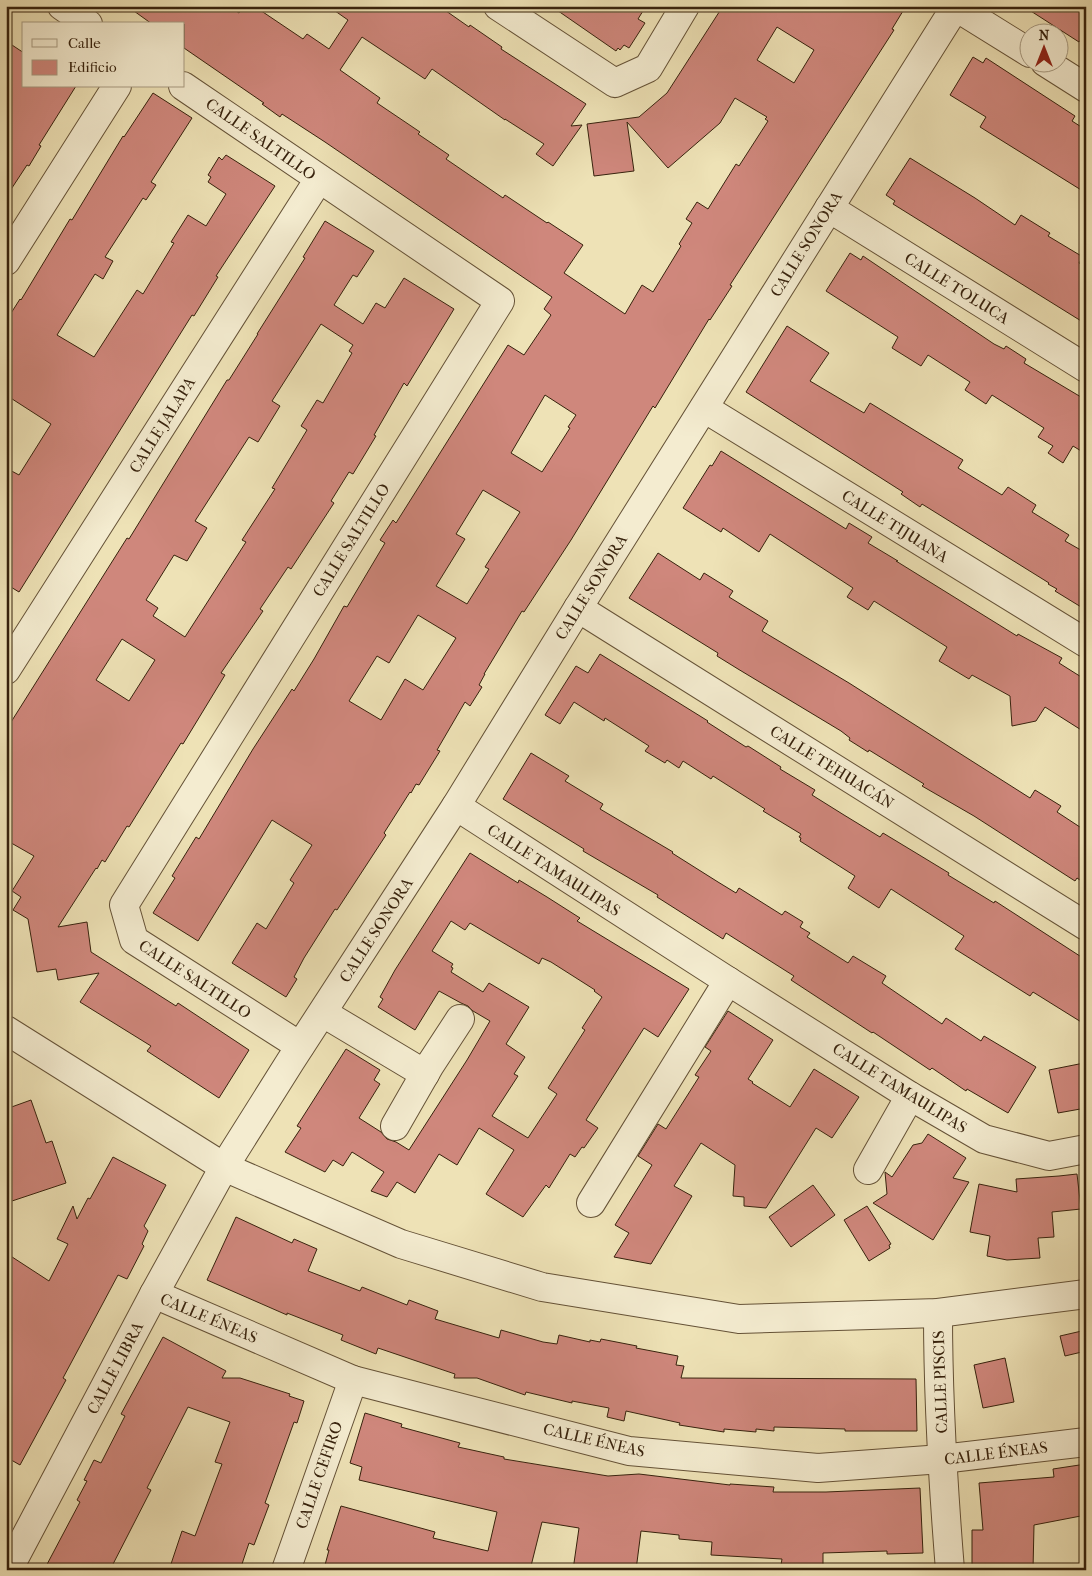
<svg xmlns="http://www.w3.org/2000/svg" width="1092" height="1576" viewBox="0 0 1092 1576" font-family="'IM FELL French Canon',serif">
<rect width="100%" height="100%" fill="#eee2b6"/>
<filter id="stains"><feTurbulence type="fractalNoise" baseFrequency=".004" numOctaves="4"/><feColorMatrix values="0 0 0 0 .2 0 0 0 0 .09 0 0 0 0 .02 0 0 0 .5 -.17"/></filter>
<radialGradient id="worn" r=".72"><stop offset=".6" stop-color="#630" stop-opacity="0"/><stop offset="1" stop-color="#630" stop-opacity=".3"/></radialGradient>
<g fill="#cf877c" stroke="#37220d" fill-rule="evenodd">
<path d="M127 6H229L239 13 244 6H254L303 39 307 34 329 49 348 20 328 6H439L469 27 470 25 502 47 501 49 586 104 571 126 582 125 553 166 536 154 544 144 505 119V120L432 69 425 79 362 37 340 70 380 98 377 103 420 132 418 134 449 155 446 159 503 198 505 195 547 223 548 222 583 245 564 273 625 314 642 285 653 292 681 246 679 244 692 223 686 219 697 202 708 209 736 164 739 166 768 121 765 119 767 117 735 98 720 123 668 168 627 122 634 171 594 176 587 124 639 117 667 93 723 6H906L892 29 894 30 730 285 732 286 710 320 709 319 655 408 653 406 571 540 524 612 522 611 484 674H485L479 685 482 687 470 706 465 702 437 750 440 751 419 785 416 784 411 793 410 792 384 833 386 835 337 910 335 909 304 958 294 977 297 979 286 997 232 963 257 923 266 929 294 883 290 880 312 845 272 820 198 941 153 913 175 878 172 876 196 837 199 839 253 749 292 689 294 691 314 659 344 606 347 607 385 543 380 540 393 520 396 523 508 345 524 355 551 315 544 309 552 297 325 142 282 114 280 117 262 104 264 103 184 48V24H152ZM777 27 814 50 794 83 757 60ZM545 395 576 415 568 427 570 428 542 472 511 453ZM483 490 520 512 485 567 489 569 467 604 436 586 465 539 456 534ZM418 615 456 638 423 690 405 679 381 720 349 701 377 656 389 663Z"/>
<polygon points="551,6 646,6 638,19 645,23 629,48 624,45 620,50 618,48 616,51"/>
<polygon points="1023,6 1086,6 1086,32 1079,42"/>
<polygon points="6,41 24,53 24,86 76,86 39,145 41,146 29,166 27,165 6,197"/>
<polygon points="973,57 983,63 986,58 1075,116 1072,121 1086,130 1086,193 980,127 986,117 950,95"/>
<polygon points="153,93 192,118 151,182 156,185 146,200 143,198 105,257 113,261 103,279 95,274 57,335 94,357 137,290 143,294 174,243 171,242 188,215 206,226 226,194 208,182 211,177 208,175 219,157 222,160 226,155 275,186 216,276 218,277 194,316 192,315 19,592 6,584 6,468 19,475 51,424 6,395 6,321 20,299 21,300 70,219 72,220 123,136 124,137"/>
<polygon points="910,158 975,198 1015,225 1021,215 1050,233 1048,236 1083,257 1079,263 1086,268 1086,324 893,204 895,201 886,195"/>
<path d="M325 221 374 251 357 277 353 275 334 305 363 324 376 303 385 308 404 278 454 309 407 386 404 383 374 435 376 436 353 474 349 472 331 501 334 503 291 569 288 567 260 609 263 611 221 673 225 675 183 744 181 743 129 827 127 826 105 862 102 860 97 869 96 868 58 927 87 922 91 952 176 1006 178 1003 249 1050 219 1098 147 1051 151 1046 80 1002 99 973 58 980 56 969 37 972 28 919 13 910 21 897 12 891 34 856 6 840V730L127 538 129 539 227 380H229L258 334H257L305 258 303 257ZM321 324 353 345 349 351 352 353 323 403 317 400 301 426 307 430 272 488 275 489 242 540 246 542 185 637 153 616 158 608 146 600 174 555 187 561 207 528 195 521 249 437 258 442 280 406 272 401ZM122 639 155 660 129 701 96 680Z"/>
<polygon points="850,253 861,260 863,256 994,344 1004,349 1006,346 1026,359 1024,363 1086,400 1086,454 1073,446 1063,463 1048,453 1053,446 1038,437 1044,428 992,395 986,404 965,390 970,382 928,355 921,366 892,348 898,337 826,291"/>
<polygon points="787,326 829,353 810,381 864,413 870,403 963,460 958,468 1002,495 1008,487 1036,505 1032,512 1069,535 1065,541 1086,553 1086,610 1055,591 1057,589 1048,584 1049,583 922,504 920,507 901,494 903,492 746,392"/>
<polygon points="721,451 846,529 849,523 872,537 868,543 898,561 896,561 1017,636 1018,634 1062,658 1059,663 1086,680 1086,733 1045,707 1036,721 1012,726 1010,696 972,675 969,679 939,661 947,647 874,601 868,610 847,597 853,588 770,534 759,552 723,528 721,532 683,508 710,465 712,466"/>
<polygon points="658,553 700,580 704,573 733,591 729,597 768,621 762,631 849,683 1030,798 1035,790 1061,806 1057,812 1086,831 1086,884 1077,878 1075,881 974,816 922,786 924,784 869,750 868,752 849,740 850,738 841,731 738,669 717,656 718,653 629,598"/>
<polygon points="600,654 708,721 707,722 746,747 748,746 781,767 780,769 815,790 812,795 844,815 880,837 883,833 921,856 949,873 948,875 994,903 995,901 1086,960 1086,1025 1033,992 1030,996 955,949 964,936 891,889 879,908 848,888 855,876 800,841 801,838 799,837 801,834 763,811 765,809 713,776 711,779 683,761 679,768 667,760 665,763 645,751 649,746 605,718 604,721 574,702 560,724 545,715 576,666 588,673"/>
<polygon points="531,753 569,776 565,781 603,804 600,809 673,852 672,853 718,882 736,893 739,888 782,915 785,911 803,922 800,927 810,933 807,937 848,963 853,956 886,976 882,983 942,1024 946,1018 981,1041 984,1036 1036,1067 1008,1113 967,1089 966,1091 932,1068 930,1070 873,1032 872,1033 791,980 794,976 726,933 723,939 657,897 658,895 583,851 584,849 503,799"/>
<path d="M470 853 518 883 519 880 547 897 580 918 577 921 689 989 658 1037 644 1028 586 1120 598 1128 584 1148 582 1147 575 1157 570 1154 549 1188 546 1185 523 1217 486 1194 514 1150 479 1128 457 1165 439 1154 415 1193 397 1182 387 1197 371 1191 384 1172 352 1152 343 1166 333 1160 325 1172 285 1152 301 1128 297 1126 346 1049 380 1070 374 1080 380 1084 359 1118 381 1132 387 1139 396 1142 409 1150 467 1060 490 1021 473 1011 468 1006 461 1003 439 991 415 1030 378 1007 383 999 380 997 395 970ZM451 921 465 930 470 923 539 964 542 958 551 962 595 990 594 991 602 997 582 1028 585 1030 548 1088 557 1094 528 1138 492 1116 518 1076 514 1074 525 1057 506 1044 529 1007 489 983 483 992 451 972 453 968 451 967 453 964 432 951Z"/>
<polygon points="728,1011 773,1040 748,1079 753,1082 752,1083 790,1107 814,1069 859,1097 832,1138 816,1128 766,1208 744,1206 744,1197 733,1196 735,1165 701,1143 674,1186 692,1196 651,1264 614,1257 629,1233 615,1225 652,1165 638,1156 658,1124 666,1129 699,1077 695,1075 711,1051 705,1047"/>
<polygon points="1084,1063 1086,1073 1086,1108 1058,1113 1049,1070"/>
<polygon points="31,1100 46,1143 52,1141 66,1183 6,1203 6,1109"/>
<polygon points="928,1134 966,1158 953,1178 969,1182 933,1240 873,1203 887,1194 885,1172 892,1177 913,1145 922,1143"/>
<polygon points="113,1157 166,1185 144,1226 148,1231 142,1244 144,1246 127,1279 118,1275 63,1378 66,1380 20,1465 6,1457 6,1253 49,1281 68,1244 57,1239 73,1206 77,1219 88,1198 90,1199"/>
<polygon points="1077,1174 1081,1209 1052,1212 1054,1237 1038,1238 1040,1258 1007,1260 987,1256 990,1236 970,1232 979,1184 1017,1192 1016,1179 1059,1176"/>
<polygon points="813,1185 835,1215 791,1247 769,1217"/>
<polygon points="867,1206 891,1244 889,1245 890,1248 869,1261 844,1220"/>
<polygon points="236,1217 292,1243 294,1239 317,1249 308,1271 360,1291 362,1287 407,1305 409,1300 438,1311 435,1319 499,1338 501,1330 543,1342 557,1344 559,1335 590,1342 590,1340 600,1342 601,1339 637,1346 636,1348 678,1356 676,1365 684,1366 681,1378 916,1379 917,1431 845,1431 845,1429 774,1427 774,1431 756,1429 756,1432 724,1429 724,1432 679,1425 680,1423 626,1411 624,1421 607,1417 609,1408 572,1401 572,1403 526,1392 525,1395 477,1378 454,1378 455,1374 378,1348 376,1354 341,1340 343,1335 287,1313 287,1315 207,1280"/>
<polygon points="1086,1330 1086,1351 1065,1356 1060,1336"/>
<polygon points="163,1337 226,1371 222,1378 240,1378 290,1394 289,1396 304,1401 297,1423 294,1422 265,1503 269,1505 254,1545 249,1543 240,1570 187,1570 171,1564 182,1531 195,1536 222,1464 215,1462 230,1422 188,1407 147,1488 151,1490 110,1570 44,1570 80,1502 77,1500 87,1481 84,1480 94,1460 101,1463 125,1416 121,1414"/>
<polygon points="1005,1358 1014,1402 983,1408 974,1365"/>
<polygon points="365,1413 402,1424 401,1427 460,1443 458,1447 504,1457 504,1459 608,1476 639,1474 730,1485 730,1484 774,1487 773,1492 826,1492 920,1488 923,1553 887,1554 887,1551 823,1553 823,1565 781,1565 782,1559 711,1555 712,1542 679,1539 679,1535 641,1531 636,1570 573,1570 579,1528 542,1522 530,1570 340,1570 325,1565 329,1550 327,1550 341,1506 435,1532 433,1538 488,1551 497,1512 359,1480 362,1467 350,1463"/>
<polygon points="1086,1464 1086,1515 1034,1525 1033,1570 972,1570 972,1530 983,1530 979,1483 1054,1477 1053,1469"/>
</g>
<g fill="none" stroke-linecap="round" stroke-linejoin="round">
<defs>
<g id="minor">
<polyline points="62,6 88,24"/>
<polyline points="498,6 615,83 648,68 685,6"/>
<polyline points="956,7 1030,53"/>
<polyline points="1045,62 1086,88"/>
<polyline points="183,86 500,301 124,905 134,940 300,1046"/>
<polyline points="829,208 1086,368"/>
<polyline points="6,261 117,86"/>
<polyline points="704,408 1086,643"/>
<polyline points="578,608 1086,926"/>
<polyline points="6,670 319,179"/>
<polyline points="456,806 728,981 910,1096 984,1139 1049,1156 1086,1149"/>
<polyline points="323,1013 425,1074"/>
<polyline points="6,1030 224,1167 401,1244 542,1287 739,1319 938,1313 1086,1294"/>
<polyline points="395,1126 430,1065 460,1019"/>
<polyline points="868,1170 910,1096"/>
<polyline points="591,1203 728,981"/>
<polyline points="154,1294 353,1380 629,1451 818,1468 942,1459 1086,1442"/>
<path d="M938 1313C938 1399 943 1484 950 1570"/>
<polyline points="8,1570 154,1294 224,1167 290,1062 456,806 578,608 956,6"/>
<polyline points="286,1570 353,1380"/>
</g>
</defs>
<use href="#minor" stroke="#655237" stroke-width="30"/>
<use href="#minor" stroke="#f4ecd0" stroke-width="28"/>
</g>
<g text-anchor="middle" dominant-baseline="central" stroke-width="4.5" stroke-linejoin="round" paint-order="stroke">
<g font-size="16" fill="#37220d" stroke="#f4ecd0">
<text transform="translate(261 139) rotate(35)">CALLE SALTILLO</text>
<text transform="translate(806 244) rotate(-58)">CALLE SONORA</text>
<text transform="translate(957 288) rotate(32)">CALLE TOLUCA</text>
<text transform="translate(162 425) rotate(-58)">CALLE JALAPA</text>
<text transform="translate(895 526) rotate(32)">CALLE TIJUANA</text>
<text transform="translate(351 540) rotate(-58)">CALLE SALTILLO</text>
<text transform="translate(591 587) rotate(-58)">CALLE SONORA</text>
<text transform="translate(832 767) rotate(32)">CALLE TEHUACÁN</text>
<text transform="translate(554 870) rotate(33)">CALLE TAMAULIPAS</text>
<text transform="translate(376 930) rotate(-57)">CALLE SONORA</text>
<text transform="translate(195 979) rotate(33)">CALLE SALTILLO</text>
<text transform="translate(900 1088) rotate(32)">CALLE TAMAULIPAS</text>
<text transform="translate(209 1318) rotate(23)">CALLE ÉNEAS</text>
<text transform="translate(115 1368) rotate(-62)">CALLE LIBRA</text>
<text transform="translate(940 1382) rotate(-92)">CALLE PISCIS</text>
<text transform="translate(594 1440) rotate(13)">CALLE ÉNEAS</text>
<text transform="translate(996 1453) rotate(-7)">CALLE ÉNEAS</text>
<text transform="translate(319 1475) rotate(-71)">CALLE CEFIRO</text>
</g>
</g>
<rect width="1092" height="1576" fill="none" stroke="#eee2b6" stroke-width="25"/>
<rect x="8" y="8" width="1077" height="1561" fill="none" stroke="#37220d" stroke-width="2.5"/>
<rect x="12" y="12" width="1067" height="1551" fill="none" stroke="#37220d"/>
<rect x="22" y="22" width="162" height="65" fill="#f4ecd0" stroke="#a89b82"/>
<rect x="32" y="39" width="25" height="8" fill="#f4ecd0" stroke="#a89b82"/>
<text x="68" y="48" font-size="15" fill="#37220d">Calle</text>
<rect x="32" y="60" width="25" height="15" fill="#cf877c" stroke="#a89b82"/>
<text x="68" y="72" font-size="15" fill="#37220d">Edificio</text>
<g transform="translate(1044 48)"><circle r="24" fill="#f4ecd0" stroke="#a89b82"/>
<path d="M0-4L9 19L0 12L-9 19Z" fill="#8f2418"/>
<text y="-8" font-size="14" font-weight="bold" text-anchor="middle" fill="#37220d">N</text>
</g>
<rect width="100%" height="100%" filter="url(#stains)"/>
<rect width="100%" height="100%" fill="url(#worn)"/>
</svg>
